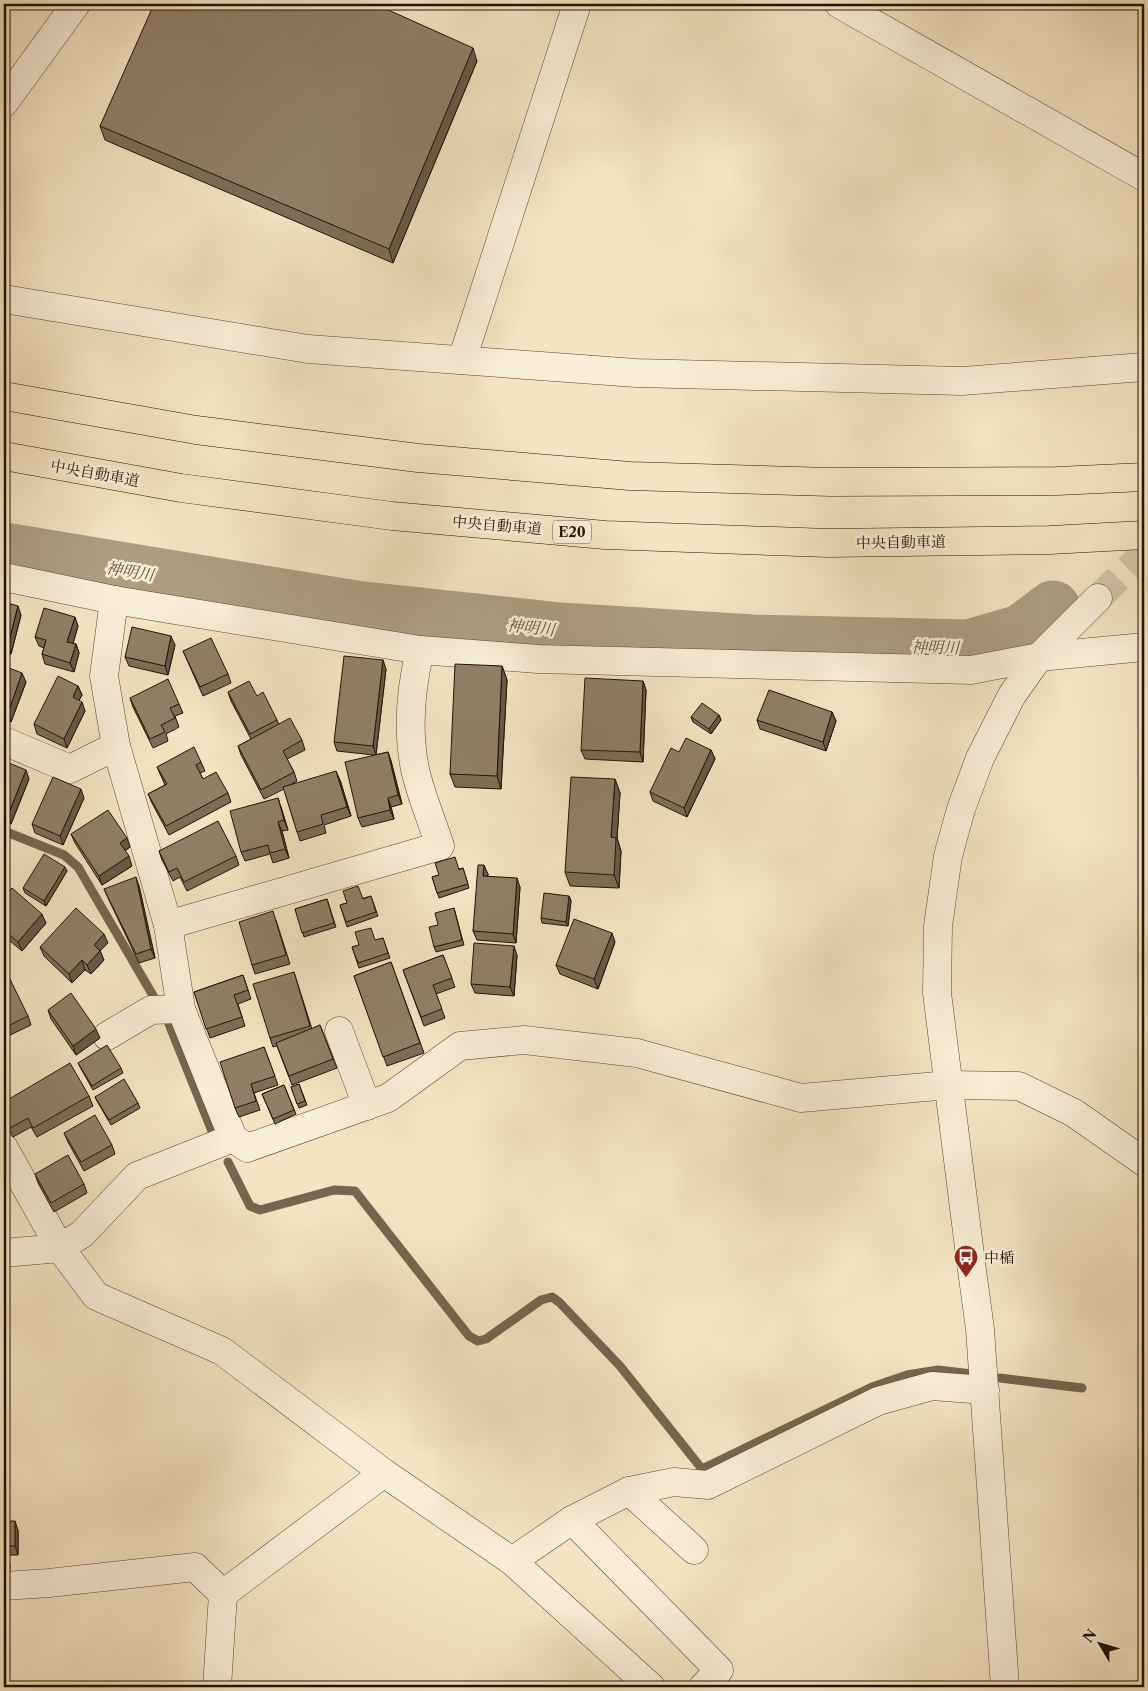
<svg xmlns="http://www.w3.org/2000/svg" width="1148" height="1691" viewBox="0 0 1148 1691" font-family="'Libre Caslon Text','Noto Serif JP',serif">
<rect width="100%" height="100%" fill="#f4e4c1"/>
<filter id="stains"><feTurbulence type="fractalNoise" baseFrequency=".004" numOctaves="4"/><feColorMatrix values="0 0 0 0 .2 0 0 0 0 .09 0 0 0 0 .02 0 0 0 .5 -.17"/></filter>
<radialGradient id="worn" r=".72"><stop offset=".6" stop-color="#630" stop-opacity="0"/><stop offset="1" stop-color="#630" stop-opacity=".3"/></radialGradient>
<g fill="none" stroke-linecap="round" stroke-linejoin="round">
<g stroke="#76654f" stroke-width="9">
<polyline points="4,831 64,855 78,867 155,999"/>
<polyline points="169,1024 212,1131"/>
<polyline points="228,1162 250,1206 260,1210 334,1190 355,1191 469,1336 478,1341 486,1339 541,1300 552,1297 559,1302 620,1366 702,1469 872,1387 907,1375 938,1370 972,1374"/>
<polyline points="1000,1378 1082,1388"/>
</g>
<polyline stroke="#ad9d81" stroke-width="55" points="4,550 355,608 560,630 753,642 969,647 1021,632 1053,608"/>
<polyline stroke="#d5c4a5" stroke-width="28" stroke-dasharray="28 14" stroke-linecap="butt" points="1098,598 1144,553"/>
<defs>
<g id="minor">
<polyline points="839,4 1144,177"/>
<polyline points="4,103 76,4"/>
<polyline points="4,299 308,349 636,373 962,381 1144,367"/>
<polyline points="462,360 577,4"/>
<polyline points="4,577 114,600 420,650 538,659 971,670 1039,657 1144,647"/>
<polyline points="114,600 104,676 116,746 168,925 181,1009 233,1138 247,1148 388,1098 460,1046 524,1040 637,1053 801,1098 949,1085 1019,1086 1074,1113 1144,1162"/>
<polyline points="4,741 70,769 116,746"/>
<path d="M168 925 440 846C432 821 420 793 415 769 407 730 411 688 420 650"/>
<polyline points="339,1031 367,1106"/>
<polyline points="107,1036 151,1010 181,1009"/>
<polyline points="4,1148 60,1248 96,1296 222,1351 384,1473 512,1561 651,1687"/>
<polyline points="4,1253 60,1248 82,1234 137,1176 233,1138"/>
<polyline points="629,1491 694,1550"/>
<polyline points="572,1520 719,1670 703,1687"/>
<polyline points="512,1561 572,1520 629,1491 674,1482 708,1485 878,1401 932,1386 985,1390"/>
<polyline points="4,1586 49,1583 195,1567 223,1594 384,1473"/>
<polyline points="217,1687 223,1594"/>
<polyline points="1005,1687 980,1329 971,1263 937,993 938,926 948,856 961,809 980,758 1012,695 1039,657 1098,598"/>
</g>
<g id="highway">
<polyline points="4,396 196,430 418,458 630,476 831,482 1057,481 1144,477"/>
<polyline points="4,456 181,488 392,516 605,535 828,543 1050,540 1144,535"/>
</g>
</defs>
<use href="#minor" stroke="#574634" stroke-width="29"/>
<use href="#highway" stroke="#231205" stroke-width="29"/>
<use href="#minor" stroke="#f8edd7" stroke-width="28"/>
<use href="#highway" stroke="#f4e4c1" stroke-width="28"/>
</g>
<g fill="#7c6d59" stroke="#231205">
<polygon points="477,61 393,263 105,140 100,126"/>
<polygon points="4,602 21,615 11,654 4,652"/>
<polygon points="78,626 73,643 76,644 79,653 74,672 45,664 42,654 44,648 39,646 35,637"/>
<polygon points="175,645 168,675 129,666 125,657"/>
<polygon points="183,651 228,674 231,683 203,696"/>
<polygon points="4,666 26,682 11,722 4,720"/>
<polygon points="502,666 507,680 501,789 455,787 450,774"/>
<polygon points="386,669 376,755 388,752 391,761 402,804 391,807 394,819 362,827 358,818 374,755 337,751 334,742"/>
<polygon points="643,681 646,690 643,762 585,759 581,750"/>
<polygon points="78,686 82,695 79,700 85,711 67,748 37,734 34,724"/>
<polygon points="228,692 257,696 277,720 279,724 302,740 305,750 287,759 294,772 297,781 290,785 340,780 351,816 324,825 326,833 300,841 284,789 264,799 241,755 238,746 251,739 231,701"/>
<polygon points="130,698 179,704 183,713 175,716 179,727 166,734 168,741 153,748 133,707"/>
<polygon points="832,712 836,721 826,751 760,729 757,720"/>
<polygon points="719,715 721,720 711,734 693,722 691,717"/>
<polygon points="711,750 715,759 687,817 653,801 650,792 679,752"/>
<polygon points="4,761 29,779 11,824 4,821"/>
<polygon points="201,762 205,771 200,773 203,779 228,793 231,802 169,835 152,803 148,794 165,785 157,767"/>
<polygon points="615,779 620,793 617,838 621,851 619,888 570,886 565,872"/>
<polygon points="84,798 63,845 35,833 32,824"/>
<polygon points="281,807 288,830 282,831 289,858 273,863 270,854 245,861 241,852"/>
<polygon points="71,834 130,847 125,851 132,866 102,885 75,843"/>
<polygon points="159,851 236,856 239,865 187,891 180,877 173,881 162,860"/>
<polygon points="463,868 469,888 439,898 432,877"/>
<polygon points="67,871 46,906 25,893 23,888"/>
<polygon points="488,874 487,876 520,887 516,943 477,940 473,931"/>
<polygon points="139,886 155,958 139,963 108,898 104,889"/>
<polygon points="371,896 378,916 347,927 340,905"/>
<polygon points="569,896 571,901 568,926 542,923 541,918"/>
<polygon points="4,898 46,923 22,951 4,936"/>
<polygon points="327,899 336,927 304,937 295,909"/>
<polygon points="454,908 464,945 436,952 434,947 438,925"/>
<polygon points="276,920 290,964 255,974 252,965"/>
<polygon points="383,938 390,958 359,968 352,947"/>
<polygon points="615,942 598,989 560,974 556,965"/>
<polygon points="108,943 100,951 104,960 91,974 85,970 72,983 44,956 40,947"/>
<polygon points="443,955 455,987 436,994 445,1018 424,1026 403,970"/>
<polygon points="517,955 514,996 475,993 471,984"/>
<polygon points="391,962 424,1053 387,1066 354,976"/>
<polygon points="294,972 312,1029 320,1025 337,1068 292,1085 277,1046 273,1047 270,1038"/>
<polygon points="243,975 251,999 238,1004 245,1026 210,1038 194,992"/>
<polygon points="4,979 28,1016 31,1025 4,1038"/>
<polygon points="48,1010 100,1038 76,1055 51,1019"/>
<polygon points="264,1047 278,1085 254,1093 260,1110 239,1117 235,1108"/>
<polygon points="78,1063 121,1068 123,1073 93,1090 80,1067"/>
<polygon points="299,1084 307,1105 299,1108 291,1087"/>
<polygon points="284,1085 296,1114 275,1124 262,1094"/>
<polygon points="89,1096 93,1106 37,1137 31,1127 13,1137 4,1120 4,1102"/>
<polygon points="95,1097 138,1103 140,1108 111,1125 97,1101"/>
<polygon points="64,1133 112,1145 115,1154 84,1171 68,1142"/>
<polygon points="35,1174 84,1184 87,1193 54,1212 38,1183"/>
<polygon points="4,1516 6,1521 18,1530 18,1555 9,1555 10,1569 4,1569"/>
</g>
<g fill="#655948" stroke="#231205">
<polygon points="473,48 477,61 393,263 389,249"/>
<polygon points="18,606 21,615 11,654 8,645"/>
<polygon points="75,617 78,626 71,651 67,642"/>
<polygon points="171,636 175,645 168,675 165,666"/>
<polygon points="76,644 79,653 74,672 70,663"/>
<polygon points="383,660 386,669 376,755 373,746"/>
<polygon points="502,666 507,680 501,789 497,776"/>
<polygon points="22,673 26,682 11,722 8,713"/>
<polygon points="643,681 646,690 643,762 640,752"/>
<polygon points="78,686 82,695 76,706 73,697"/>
<polygon points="82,702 85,711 67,748 64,739"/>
<polygon points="832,712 836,721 826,751 823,742"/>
<polygon points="719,715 721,720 711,734 709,729"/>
<polygon points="711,750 715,759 687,817 684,808"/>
<polygon points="388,752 391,761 402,804 398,795"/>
<polygon points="26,770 29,779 11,824 8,815"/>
<polygon points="336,771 340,780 351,816 347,807"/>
<polygon points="615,779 620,793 617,838 621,851 619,888 614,875 611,837"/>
<polygon points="81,789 84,798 63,845 60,836"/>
<polygon points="278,798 281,807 288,830 284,820"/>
<polygon points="388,798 391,807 394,819 390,810"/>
<polygon points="278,822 282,831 289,858 285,849"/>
<polygon points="127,838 130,847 123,852 120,843"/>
<polygon points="129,856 132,866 102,885 99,876"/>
<polygon points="484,865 488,874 487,885 483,876"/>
<polygon points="65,867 67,871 46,906 44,901"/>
<polygon points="136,877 139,886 155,958 151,949"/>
<polygon points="517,878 520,887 516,943 513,934"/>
<polygon points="569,896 571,901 568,926 566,922"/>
<polygon points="42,914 46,923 22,951 18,942"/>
<polygon points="612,933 615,942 598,989 594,979"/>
<polygon points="104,934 108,943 97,954 94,945"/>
<polygon points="514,946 517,955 514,996 510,987"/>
<polygon points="100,951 104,960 91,974 87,965"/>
<polygon points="82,960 85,970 72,983 69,974"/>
<polygon points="96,1029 100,1038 76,1055 73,1046"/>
<polygon points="15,1521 18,1530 18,1555 15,1546"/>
<polygon points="6,1546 9,1555 10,1569 6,1560"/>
</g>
<g fill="#907f67" stroke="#231205">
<polygon points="154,4 375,4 473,48 389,249 100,126"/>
<polygon points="4,602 18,606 8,645 4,644"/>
<polygon points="44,608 75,617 67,642 76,644 70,663 42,654 46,640 35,637"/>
<polygon points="132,627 171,636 165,666 125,657"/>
<polygon points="211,638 228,674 200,687 183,651"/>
<polygon points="344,656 383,660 373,746 334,742"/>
<polygon points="455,664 502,666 497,776 450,774"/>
<polygon points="4,666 22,673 8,713 4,712"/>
<polygon points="58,676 78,686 73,697 82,702 64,739 34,724"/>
<polygon points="585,678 643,681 640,752 581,750"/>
<polygon points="168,679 179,704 170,708 175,718 161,725 165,732 150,739 130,698"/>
<polygon points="249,681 257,696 263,692 277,720 250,734 228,692"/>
<polygon points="769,690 832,712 823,742 757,720"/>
<polygon points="702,703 719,715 709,729 691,717"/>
<polygon points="290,718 302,740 283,751 294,772 261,790 238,746"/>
<polygon points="686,738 711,750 684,808 650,792 671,748 679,752"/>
<polygon points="194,747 201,762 196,765 203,779 216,772 228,793 166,826 148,794 167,784 157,767"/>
<polygon points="388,752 398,795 388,798 390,810 358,818 345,762"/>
<polygon points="4,761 26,770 8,815 4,813"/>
<polygon points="336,771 347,807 321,815 323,824 297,832 283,787"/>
<polygon points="53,777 81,789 60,836 32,824"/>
<polygon points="571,777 615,779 611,837 616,838 614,875 565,872"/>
<polygon points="278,798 284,820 278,822 285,849 270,853 268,845 241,852 230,811"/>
<polygon points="108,810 127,838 120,843 129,856 99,876 71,834"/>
<polygon points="218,821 236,856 184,882 177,868 169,872 159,851"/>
<polygon points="44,854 65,867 44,901 23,888"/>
<polygon points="455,857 459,870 463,868 468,884 437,893 432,877 439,875 435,863"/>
<polygon points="478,865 484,865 483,876 517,878 513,934 473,931"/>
<polygon points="136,877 151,949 136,954 104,889"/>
<polygon points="358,886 363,899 371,896 376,912 346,922 340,905 347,903 343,891"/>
<polygon points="12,888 42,914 18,942 4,930 4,898"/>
<polygon points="544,893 569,896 566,922 541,918"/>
<polygon points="327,899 334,923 302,933 295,909"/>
<polygon points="76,908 104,934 94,945 100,951 87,965 82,960 69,974 40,947"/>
<polygon points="454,908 462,940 434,947 429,927 438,925 435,913"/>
<polygon points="273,911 286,955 252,965 239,922"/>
<polygon points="574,919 612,933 594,979 556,965"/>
<polygon points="371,928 375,940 383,938 388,953 358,963 352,947 359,945 355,932"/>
<polygon points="474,943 514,946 510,987 471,984"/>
<polygon points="443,955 452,978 433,985 442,1009 421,1017 403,970"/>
<polygon points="391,962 420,1043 383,1057 354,976"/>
<polygon points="294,972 310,1026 270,1038 253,984"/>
<polygon points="243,975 248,990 234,995 242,1017 206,1029 194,992"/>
<polygon points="9,977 28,1016 4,1028 4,979"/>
<polygon points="71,993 96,1029 73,1046 48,1010"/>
<polygon points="320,1025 333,1059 289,1076 276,1043"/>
<polygon points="107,1045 121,1068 92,1086 78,1063"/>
<polygon points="264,1047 275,1076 251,1084 256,1101 235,1108 220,1062"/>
<polygon points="70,1063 89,1096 33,1128 28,1118 10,1128 4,1117 4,1102"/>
<polygon points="124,1079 138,1103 109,1120 95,1097"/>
<polygon points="299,1084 305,1101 297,1104 291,1087"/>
<polygon points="284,1085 294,1110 273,1119 262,1094"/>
<polygon points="95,1115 112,1145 81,1162 64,1133"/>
<polygon points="68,1155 84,1184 51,1203 35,1174"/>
<polygon points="4,1516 4,1521 15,1521 15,1546 6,1546 6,1560 4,1560"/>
</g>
<defs>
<symbol id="bus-pin" viewBox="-11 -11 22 30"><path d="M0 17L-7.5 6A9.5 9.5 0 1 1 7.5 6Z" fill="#8f2418" stroke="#f8edd7"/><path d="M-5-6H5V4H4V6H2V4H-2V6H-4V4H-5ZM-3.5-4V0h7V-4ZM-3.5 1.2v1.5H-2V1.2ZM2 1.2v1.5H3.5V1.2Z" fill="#fff"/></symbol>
</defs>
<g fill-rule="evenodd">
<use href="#bus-pin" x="952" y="1243" width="28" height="38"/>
</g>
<g text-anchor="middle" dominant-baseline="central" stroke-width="5" stroke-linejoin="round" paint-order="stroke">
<rect fill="#f8edd7" stroke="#635444" stroke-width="1" x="553" y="520.5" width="38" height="23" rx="4"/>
<g font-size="14" font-weight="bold" fill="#231205">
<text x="572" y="532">E20</text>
</g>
<g font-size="15" fill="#231205" stroke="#f8edd7">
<text transform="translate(95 473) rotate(10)">中央自動車道</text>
<text transform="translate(497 525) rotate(5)">中央自動車道</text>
<text transform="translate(901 542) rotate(-1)">中央自動車道</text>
</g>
<g font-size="15" fill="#231205" stroke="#f8edd7" text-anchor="start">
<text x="984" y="1257">中楯</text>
</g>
<g font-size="16" font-style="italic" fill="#61513d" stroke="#f8edd7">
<text transform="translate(130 571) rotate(9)">神明川</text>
<text transform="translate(531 627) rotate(6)">神明川</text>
<text transform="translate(935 647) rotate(1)">神明川</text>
</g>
</g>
<rect width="1148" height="1691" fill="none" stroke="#f4e4c1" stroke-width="20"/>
<rect x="5" y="5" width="1138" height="1681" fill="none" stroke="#231205" stroke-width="2.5"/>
<rect x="10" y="10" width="1128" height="1671" fill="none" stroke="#231205"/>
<g transform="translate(1100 1644) rotate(308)" stroke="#f8edd7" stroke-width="4" paint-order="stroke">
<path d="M0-4L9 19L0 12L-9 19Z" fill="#231205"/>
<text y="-8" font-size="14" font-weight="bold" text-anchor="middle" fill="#231205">N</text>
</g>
<rect width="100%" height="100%" filter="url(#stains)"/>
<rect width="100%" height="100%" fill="url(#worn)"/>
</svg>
